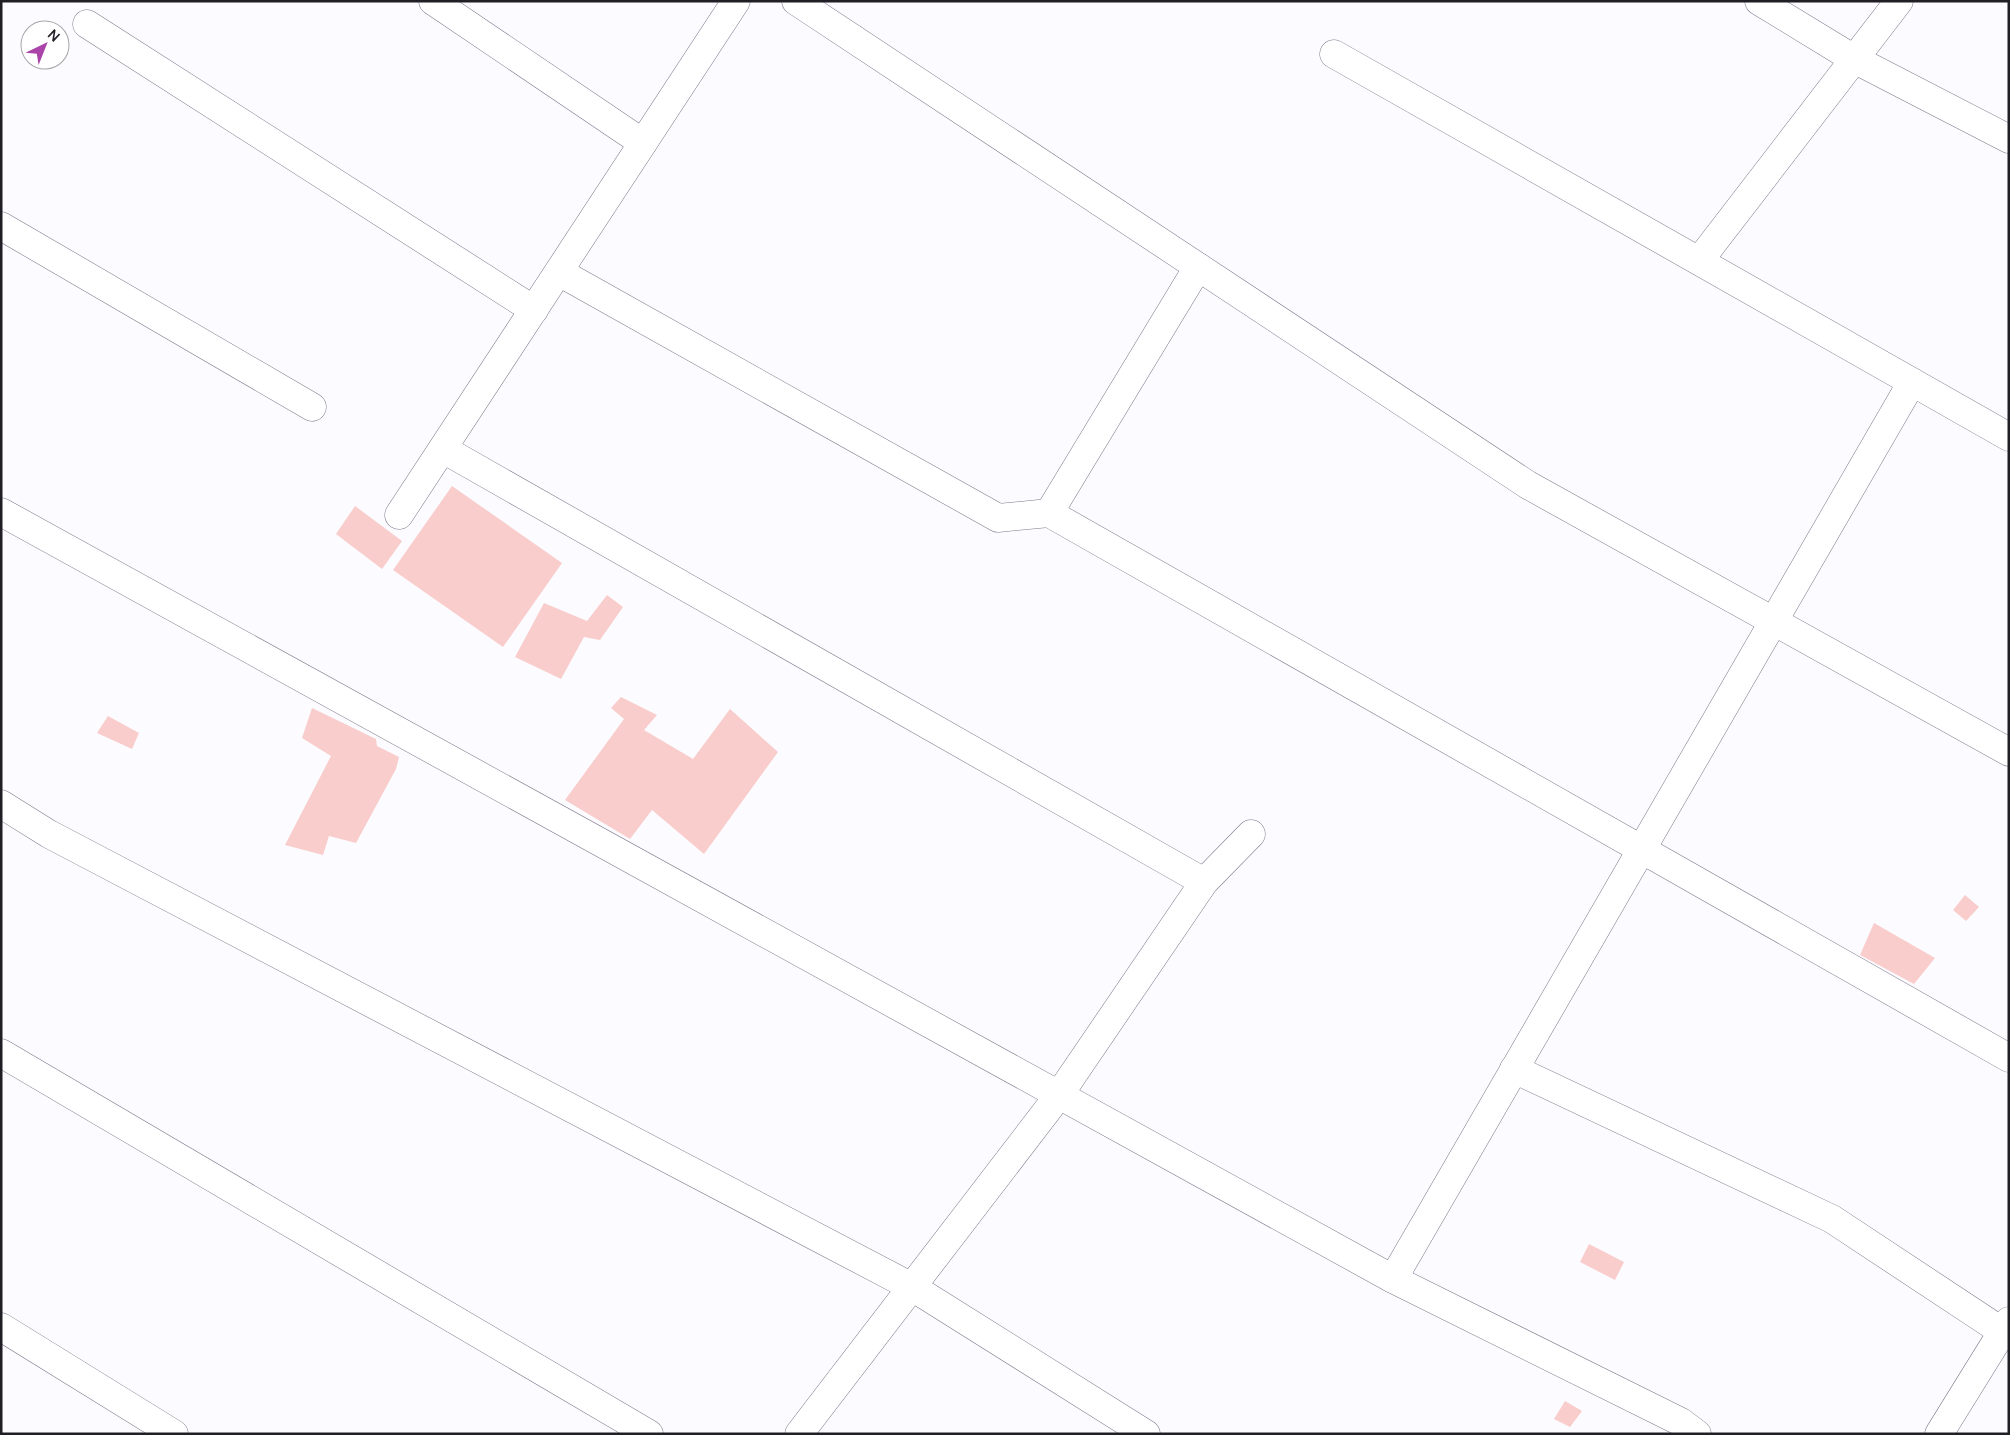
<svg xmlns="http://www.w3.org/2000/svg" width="2010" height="1435" viewBox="0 0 2010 1435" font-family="Manrope,sans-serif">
<rect width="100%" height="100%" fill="#fcfbff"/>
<g fill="#f9cdcb">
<polygon points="452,486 562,563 503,647 393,570"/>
<polygon points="355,506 402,541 382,569 336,534"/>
<polygon points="607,595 623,607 600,640 584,637 561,679 515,657 544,603 587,621"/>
<polygon points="621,697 657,715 644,730 693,759 730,709 778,752 704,854 652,810 630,839 565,800 624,719 611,708"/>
<polygon points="312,708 376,739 377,746 399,757 396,769 356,843 329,836 323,855 285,845 331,756 302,738"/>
<polygon points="108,716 139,733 132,749 97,733"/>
<polygon points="1965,895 1979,907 1966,921 1953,910"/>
<polygon points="1874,923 1935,958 1914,984 1860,955"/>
<polygon points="1589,1244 1624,1262 1615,1280 1580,1262"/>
<polygon points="1565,1401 1582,1411 1570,1427 1554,1419"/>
</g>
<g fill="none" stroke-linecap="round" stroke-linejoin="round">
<defs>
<g id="minor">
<polyline points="433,1 643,143"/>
<polyline points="796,1 1528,485 2009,752"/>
<polyline points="1759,1 1854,59 2009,139"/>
<polyline points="87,24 534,310"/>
<polyline points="1334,54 2009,437"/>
<polyline points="1,226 312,407"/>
<polyline points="1699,261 1899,1"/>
<polyline points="559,272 998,518 1049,513 2009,1058"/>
<polyline points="443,449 1204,882"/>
<polyline points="1,512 1393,1279 1681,1422 1697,1434"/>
<polyline points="1049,513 1198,267"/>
<polyline points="399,515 736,1"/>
<polyline points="1,804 49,834 912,1287 1146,1434"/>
<polyline points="1,1053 649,1434"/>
<polyline points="1514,1069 1832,1219 2009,1336"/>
<polyline points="1393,1279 1912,382"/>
<polyline points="1,1327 174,1434"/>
<polyline points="799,1434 1059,1095 1204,882 1251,834"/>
<polyline points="1939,1434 2009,1321"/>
</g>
</defs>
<use href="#minor" stroke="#7e798b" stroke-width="29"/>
<use href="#minor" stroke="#fff" stroke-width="28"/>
</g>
<rect width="2010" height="1435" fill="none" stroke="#211e26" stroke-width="5"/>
<g transform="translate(45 45) rotate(43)"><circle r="24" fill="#ffffff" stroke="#a6a5a8"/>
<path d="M0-4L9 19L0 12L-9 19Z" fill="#aa44a8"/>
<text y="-8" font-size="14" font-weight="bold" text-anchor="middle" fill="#211e26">N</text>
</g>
</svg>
